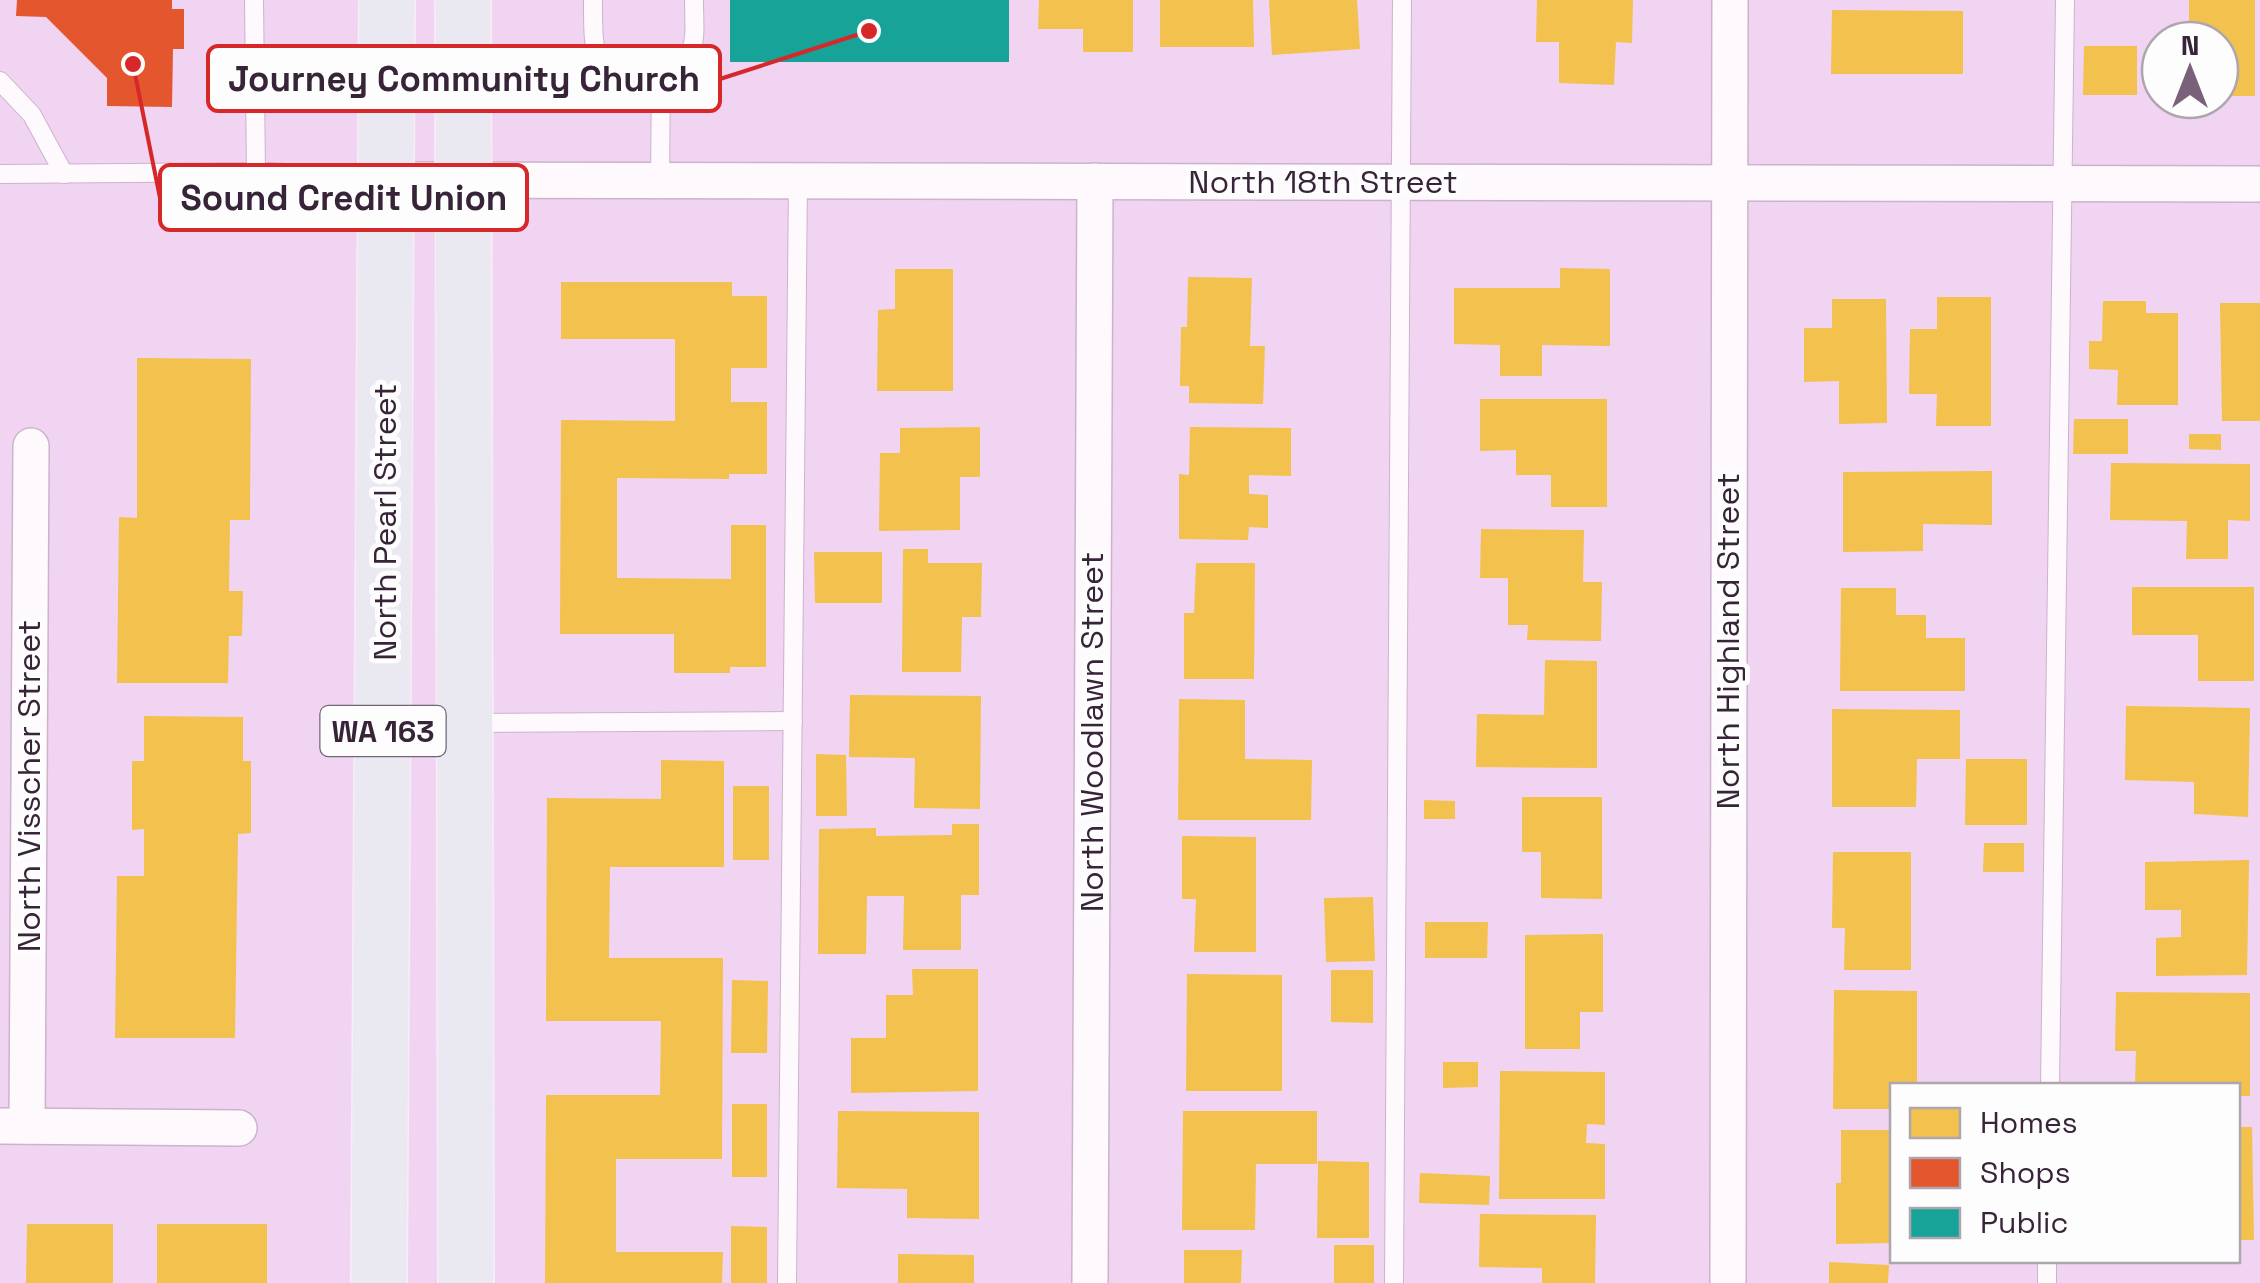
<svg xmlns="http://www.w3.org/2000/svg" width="2260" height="1283" viewBox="0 0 2260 1283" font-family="'Space Grotesk',sans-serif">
<rect width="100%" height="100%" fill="#f1d4f1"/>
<g fill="#f2c14e">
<polygon points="1039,0 1133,0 1133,52 1083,52 1083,29 1038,29"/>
<polygon points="1160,0 1253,0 1254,47 1160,47"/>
<polygon points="1269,0 1357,0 1360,49 1272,55"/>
<polygon points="1537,0 1633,0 1632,43 1616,42 1614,85 1559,83 1559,42 1536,42"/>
<polygon points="2189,0 2255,0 2255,96 2220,96 2220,40 2189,40"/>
<polygon points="1832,10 1963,11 1963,74 1831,74"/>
<polygon points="2084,46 2137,46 2137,95 2083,95"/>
<polygon points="1560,268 1610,269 1610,346 1542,345 1542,376 1500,376 1500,345 1454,344 1454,288 1560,288"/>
<polygon points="895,269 953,269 953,391 877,391 878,310 895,309"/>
<polygon points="1188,277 1252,278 1250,346 1265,346 1263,404 1189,403 1189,386 1180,386 1181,327 1187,327"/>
<polygon points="561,282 732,282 732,296 767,296 767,368 731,368 731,402 767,402 767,474 729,474 729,479 617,478 617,578 731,579 731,525 766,525 766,667 730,667 730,673 674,673 674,634 560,634 561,420 675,421 675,339 561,339"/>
<polygon points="1937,297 1991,297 1991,426 1936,426 1937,394 1909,394 1910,329 1937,329"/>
<polygon points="1832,299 1886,299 1887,423 1839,424 1839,381 1804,382 1804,328 1832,328"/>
<polygon points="2103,301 2146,301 2146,313 2178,313 2178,405 2117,405 2118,370 2089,369 2089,341 2102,341"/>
<polygon points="2220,303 2260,303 2260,421 2222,421"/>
<polygon points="137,358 251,359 250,520 230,520 229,591 243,591 242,636 229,636 228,683 117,683 119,517 137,518"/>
<polygon points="1480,399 1607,399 1607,507 1551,507 1551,475 1516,475 1516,450 1480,451"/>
<polygon points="2074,419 2128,419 2128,454 2073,454"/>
<polygon points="980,427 980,477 960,477 960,530 879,531 880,453 900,453 900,428"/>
<polygon points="1190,427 1291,428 1291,476 1249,475 1249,494 1268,495 1268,528 1249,527 1248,540 1179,539 1179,474 1189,475"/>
<polygon points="2189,434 2221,434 2221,450 2189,449"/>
<polygon points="2111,463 2250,464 2250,521 2228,520 2228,559 2186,559 2187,521 2110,520"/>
<polygon points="1992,471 1992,525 1923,524 1923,551 1843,552 1843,472"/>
<polygon points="1481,529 1584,530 1583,582 1602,582 1601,641 1527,640 1528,625 1508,625 1508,578 1480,578"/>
<polygon points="903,549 928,549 928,563 982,563 981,617 962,617 961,672 902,672"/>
<polygon points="814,552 882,552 882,603 815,603"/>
<polygon points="1196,563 1255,563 1254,679 1184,679 1184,613 1194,613"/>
<polygon points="2132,587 2254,587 2254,681 2198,681 2198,635 2132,635"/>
<polygon points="1841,588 1896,588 1896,615 1926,615 1926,638 1965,638 1965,691 1840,691"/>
<polygon points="1545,660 1597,661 1597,768 1476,767 1477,714 1544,715"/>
<polygon points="850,695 981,696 980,809 914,808 915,758 849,757"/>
<polygon points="1179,699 1245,700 1245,759 1312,760 1311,820 1178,820"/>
<polygon points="2126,706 2250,708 2248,817 2194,814 2194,782 2125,780"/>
<polygon points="1832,709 1960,710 1960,759 1917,759 1916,807 1832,807"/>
<polygon points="144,716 243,717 243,761 251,761 251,833 238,834 235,1038 115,1038 117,876 144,876 144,829 132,830 132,761 144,761"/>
<polygon points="816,754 846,755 847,816 816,816"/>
<polygon points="1966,759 2027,759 2027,825 1965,825"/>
<polygon points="661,760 724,761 724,867 610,867 609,958 723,958 722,1159 616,1159 616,1252 723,1252 722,1283 545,1283 546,1095 660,1095 661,1021 546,1021 547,798 661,799"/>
<rect x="733" y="786" width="36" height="74"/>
<polygon points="1522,797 1602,797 1602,899 1541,898 1541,852 1522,852"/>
<polygon points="1424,800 1455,801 1455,819 1424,819"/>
<polygon points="952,824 979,824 979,895 961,895 961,950 903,950 904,896 867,896 866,954 818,954 819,829 876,828 876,836 952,835"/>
<polygon points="1182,836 1256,837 1256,952 1194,952 1196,899 1182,899"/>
<polygon points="1984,843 2024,843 2024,872 1983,872"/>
<polygon points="1833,852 1911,852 1911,970 1844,970 1845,928 1832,928"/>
<polygon points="2249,860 2247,975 2156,976 2156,938 2181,937 2181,910 2145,910 2145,862"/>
<polygon points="1373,897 1375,961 1326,962 1324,898"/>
<polygon points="1425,922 1488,922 1487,958 1425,958"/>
<polygon points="1603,934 1603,1012 1580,1012 1580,1049 1525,1049 1525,935"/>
<polygon points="912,969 978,969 978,1091 851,1093 851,1038 886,1038 886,995 913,995"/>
<polygon points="1331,970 1373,970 1373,1023 1331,1022"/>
<polygon points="1187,974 1282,975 1282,1091 1186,1091"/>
<polygon points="732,980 768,981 767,1053 731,1053"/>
<polygon points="1834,990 1917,991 1917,1086 1892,1086 1892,1109 1833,1109"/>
<polygon points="2116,992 2250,993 2250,1096 2238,1096 2238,1086 2135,1086 2136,1051 2115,1051"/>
<polygon points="1443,1062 1478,1062 1478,1087 1443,1088"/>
<polygon points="1500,1071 1605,1072 1605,1125 1587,1124 1586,1143 1605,1144 1605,1199 1499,1199"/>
<rect x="732" y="1104" width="35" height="73"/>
<polygon points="838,1111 979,1112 979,1219 907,1218 907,1189 837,1188"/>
<polygon points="1183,1111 1317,1111 1317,1164 1256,1164 1255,1230 1182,1230"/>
<polygon points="2238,1127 2252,1127 2254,1240 2238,1240"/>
<polygon points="1841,1130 1892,1130 1892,1243 1836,1244 1836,1183 1841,1183"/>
<polygon points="1318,1161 1369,1162 1369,1238 1317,1238"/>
<polygon points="1420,1173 1490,1176 1489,1205 1419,1203"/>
<polygon points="1480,1214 1596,1215 1595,1283 1542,1283 1542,1268 1479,1267"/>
<polygon points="27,1224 113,1224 113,1283 26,1283"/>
<rect x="157" y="1224" width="110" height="59"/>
<polygon points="731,1226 767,1227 767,1283 731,1283"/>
<rect x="1334" y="1245" width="40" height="38"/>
<polygon points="1184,1250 1242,1250 1241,1283 1184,1283"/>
<polygon points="898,1254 974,1255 974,1283 898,1283"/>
<polygon points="1829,1262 1889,1265 1888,1283 1829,1283"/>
</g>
<polygon fill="#e4572e" points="17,0 172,0 172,9 184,9 184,49 173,49 172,107 107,106 107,78 46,17 16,16"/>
<rect fill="#17a398" x="730" y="0" width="279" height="62"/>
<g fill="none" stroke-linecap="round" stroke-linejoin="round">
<defs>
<g id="service">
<polyline points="254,0 256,172"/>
<path d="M593 0C593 64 592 74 661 75"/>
<polyline points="0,81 32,115 64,174"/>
<polyline points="0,174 270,172 379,179"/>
<path d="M660 180 661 75C701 59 694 38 694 0"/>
<polyline points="470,723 793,721"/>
<polyline points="2050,1086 2065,0"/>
<polyline points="787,1283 798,180"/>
<polyline points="1394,1283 1402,0"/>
<polyline points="2047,1283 2047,1260"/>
</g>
<g id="minor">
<polyline points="387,180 2260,184"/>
<polyline points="0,1126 239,1128"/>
<polyline points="27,1126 31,446"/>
<polyline points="1090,1283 1095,181"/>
<polyline points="1728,1283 1730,0"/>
</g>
<g id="primary">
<polyline points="463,0 466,1283"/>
<polyline points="379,1283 387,0"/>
</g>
</defs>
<use href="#service" stroke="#cbb4cb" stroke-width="20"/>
<use href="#minor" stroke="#cbb4cb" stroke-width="38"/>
<use href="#primary" stroke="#f9ecf9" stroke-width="58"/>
<use href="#service" stroke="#fdf9fd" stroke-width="18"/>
<use href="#minor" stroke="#fdf9fd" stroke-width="35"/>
<use href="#primary" stroke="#eae8f1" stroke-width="55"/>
</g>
<g text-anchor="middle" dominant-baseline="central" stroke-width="10" stroke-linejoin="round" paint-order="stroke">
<rect fill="#fdfdfd" stroke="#736574" stroke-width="2.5" x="320.5" y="706" width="125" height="50" rx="8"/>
<g font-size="30" font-weight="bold" fill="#382439">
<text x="383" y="731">WA 163</text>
</g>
<g font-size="32" fill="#382439" stroke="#fdfdfd">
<text x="1323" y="182">North 18th Street</text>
<text transform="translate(385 522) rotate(-90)">North Pearl Street</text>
<text transform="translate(1728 641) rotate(-90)">North Highland Street</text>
<text transform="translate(1092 732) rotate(-90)">North Woodlawn Street</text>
<text transform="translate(29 786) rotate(-90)">North Visscher Street</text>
</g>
</g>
<path fill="none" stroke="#d62828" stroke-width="4" d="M869 31L720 79M133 64L160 198"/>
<g fill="#d62828" stroke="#fdfdfd" stroke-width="4">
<circle cx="869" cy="31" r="10"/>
<circle cx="133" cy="64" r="10"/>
</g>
<g fill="#fdfdfd" stroke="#d62828" stroke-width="4">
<rect x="208" y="46" width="512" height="65" rx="10"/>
<rect x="160" y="165" width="367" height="65" rx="10"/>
</g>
<g font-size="35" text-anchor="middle" font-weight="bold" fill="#382439">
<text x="464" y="91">Journey Community Church</text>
<text x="344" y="210">Sound Credit Union</text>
</g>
<rect x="1890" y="1083" width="350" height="180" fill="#fdfdfd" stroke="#aea6af" stroke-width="2.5"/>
<rect x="1910" y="1108" width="50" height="30" fill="#f2c14e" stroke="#aea6af" stroke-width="2.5"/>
<text x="1980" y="1133" font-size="30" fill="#382439">Homes</text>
<rect x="1910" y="1158" width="50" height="30" fill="#e4572e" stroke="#aea6af" stroke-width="2.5"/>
<text x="1980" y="1183" font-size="30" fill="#382439">Shops</text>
<rect x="1910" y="1208" width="50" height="30" fill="#17a398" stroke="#aea6af" stroke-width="2.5"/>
<text x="1980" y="1233" font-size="30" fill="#382439">Public</text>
<g transform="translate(2190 70)"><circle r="48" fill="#fdfdfd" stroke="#aea6af" stroke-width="2.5"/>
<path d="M0-8L18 38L0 25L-18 38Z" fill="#796279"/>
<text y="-15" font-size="28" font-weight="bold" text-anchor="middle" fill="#382439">N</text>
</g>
</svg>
